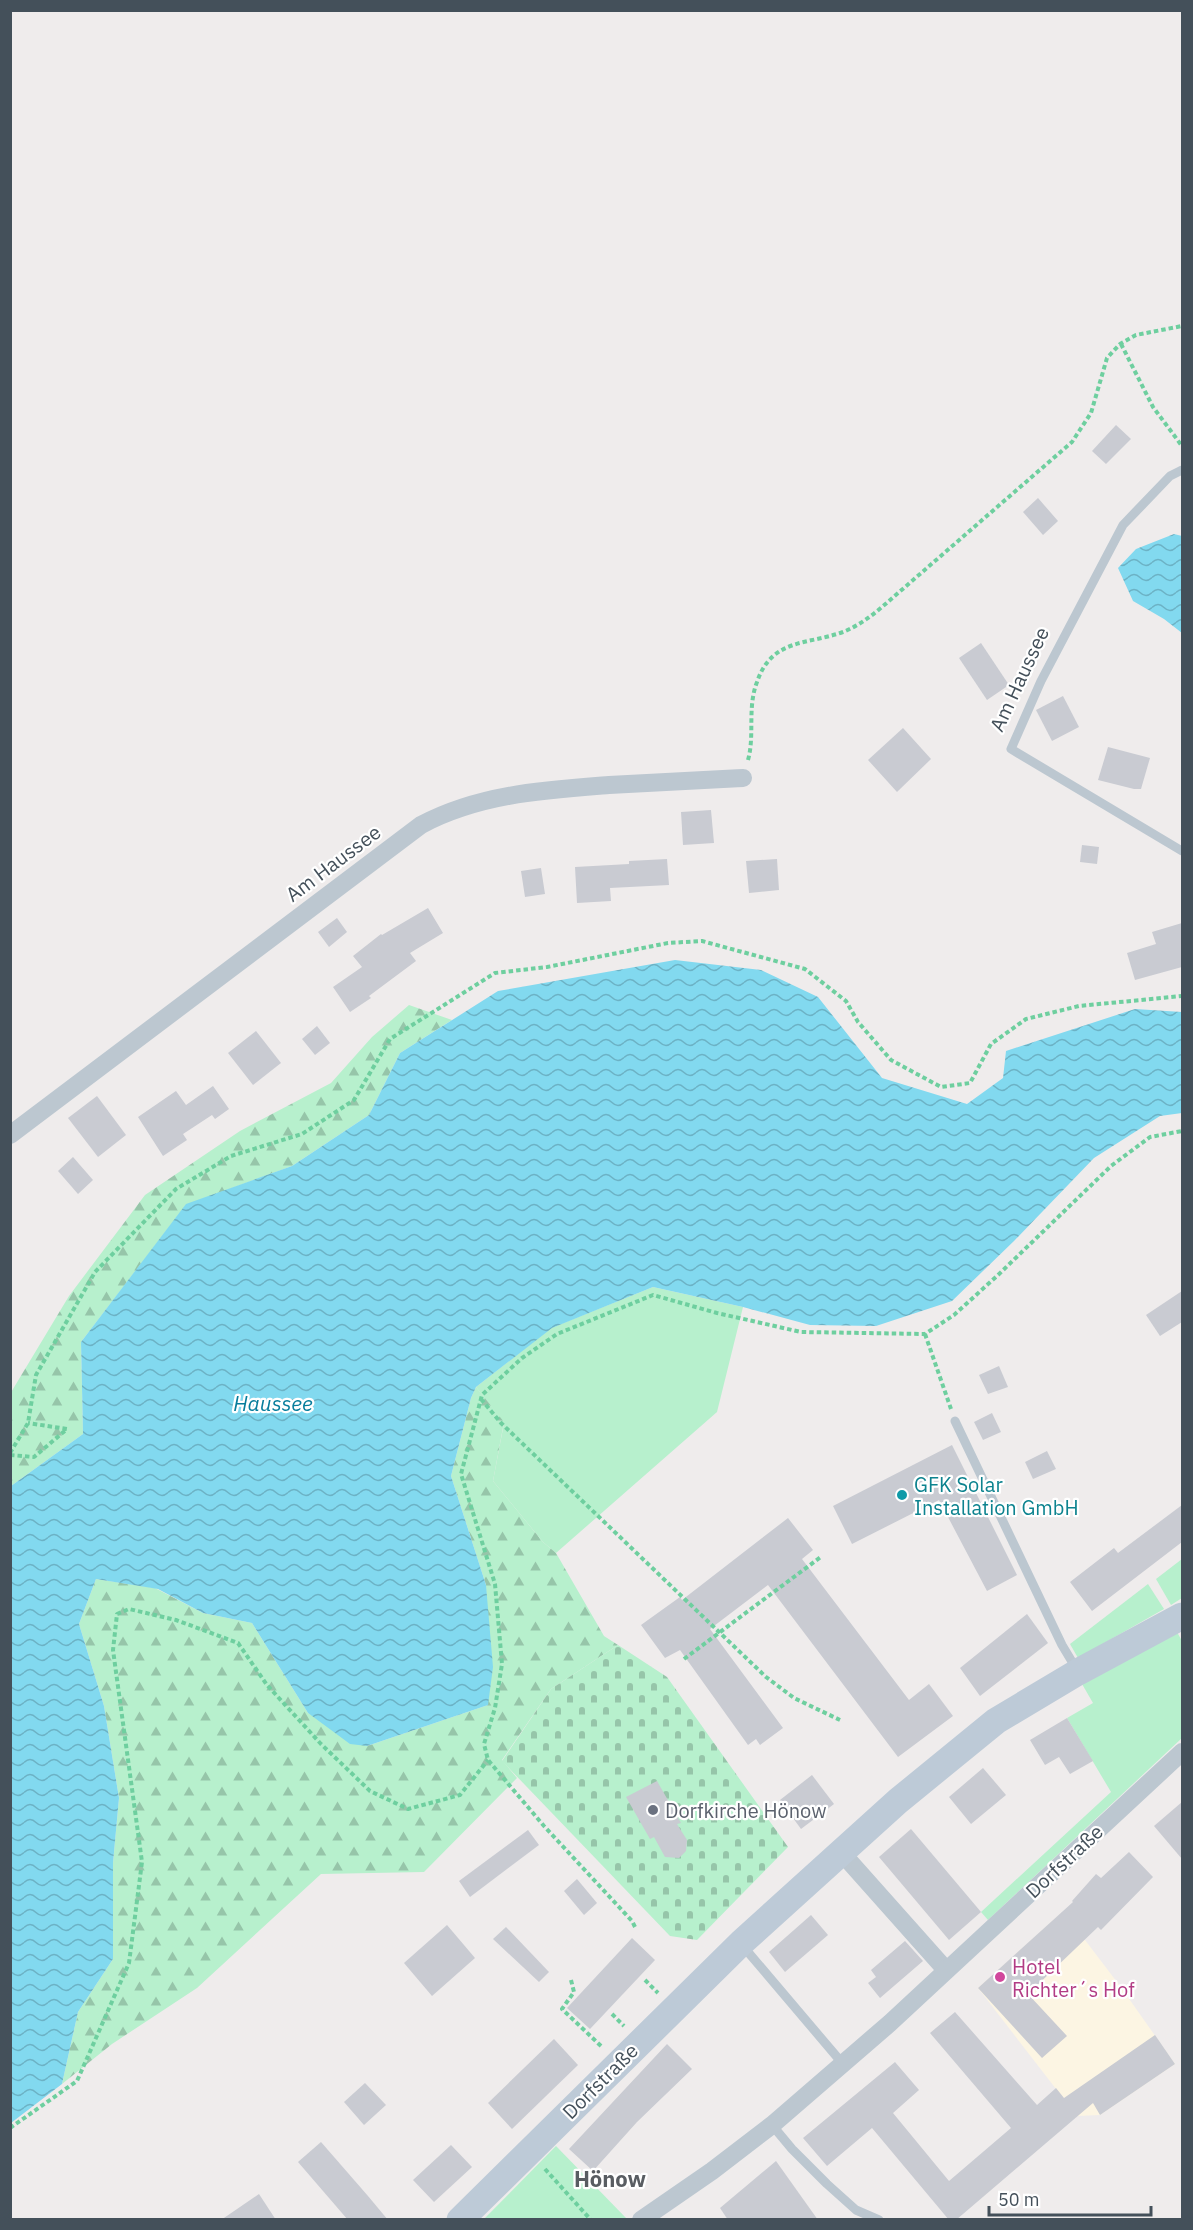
<svg xmlns="http://www.w3.org/2000/svg" width="1193" height="2230" viewBox="0 0 1193 2230" font-family="'IBM Plex Sans',sans-serif">
<defs>
<pattern id="forest-firs" width="22" height="20" patternUnits="userSpaceOnUse" patternTransform="scale(1.5)"><rect width="22" height="20" fill="#b7f0cd"/><path d="M5 1l3.5 6h-7zM16 11l3.5 6h-7z" fill="#96c5a9"/></pattern>
<pattern id="cemetery-stones" width="16" height="16" patternUnits="userSpaceOnUse" patternTransform="scale(1.5)"><rect width="16" height="16" fill="#b7f0cd"/><path d="M2 7V4a2 2 0 0 1 4 0v3zM10 15v-3a2 2 0 0 1 4 0v3z" fill="#96c5a9"/></pattern>
<pattern id="water-waves" width="16" height="10" patternUnits="userSpaceOnUse" patternTransform="scale(1.5)"><rect width="16" height="10" fill="#82d9ef"/><path d="M0 5q4-4 8 0t8 0" fill="none" stroke="#6cb2c5"/></pattern>
</defs>
<rect width="100%" height="100%" fill="#efecec"/>
<polygon fill="#fcf5e3" points="1060,1914 1085,1940 1120,1986 1175,2064 1100,2115 1077,2116 978,1988"/>
<g fill="#b7f0cd">
<polygon points="653,1287 743,1307 717,1412 556,1553 543,1542 493,1481 504,1423 476,1387 551,1328"/>
<polygon points="1182,1559 1182,1598 1171,1605 1156,1579"/>
<polygon points="1148,1584 1164,1609 1078,1658 1070,1644"/>
<polygon points="1177,1632 1182,1641 1182,1738 988,1920 981,1912 1111,1792 1067,1718 1093,1703 1082,1684"/>
<polygon points="556,2146 627,2219 484,2219"/>
</g>
<g fill="url(#forest-firs)">
<polygon points="409,1005 452,1020 400,1053 369,1115 292,1166 186,1205 81,1342 83,1434 11,1486 10,1396 13,1389 69,1296 145,1195 240,1131 331,1083 372,1037"/>
<polygon points="476,1387 504,1422 493,1481 543,1542 556,1553 604,1636 618,1645 551,1689 502,1760 517,1778 424,1872 321,1874 197,1988 112,2044 62,2084 78,2012 113,1959 113,1863 119,1798 104,1706 79,1624 96,1579 155,1588 203,1613 252,1623 308,1713 367,1746 488,1705 486,1585 451,1476 471,1398"/>
</g>
<polygon fill="url(#cemetery-stones)" points="618,1645 667,1677 788,1847 697,1940 670,1936 502,1761 551,1689"/>
<g fill="url(#water-waves)">
<polygon points="1174,534 1182,536 1182,633 1164,619 1133,601 1118,568 1136,549"/>
<polygon points="675,960 761,970 818,997 882,1078 967,1104 1003,1078 1006,1051 1135,1009 1182,1012 1182,1113 1160,1116 1094,1158 1014,1241 952,1301 876,1326 810,1325 743,1307 653,1287 552,1328 476,1387 471,1398 451,1476 486,1585 493,1667 488,1705 367,1746 350,1744 308,1713 252,1623 203,1613 158,1589 96,1579 79,1624 104,1706 119,1798 113,1863 113,1959 78,2012 62,2084 11,2123 11,1486 83,1434 81,1342 186,1204 292,1166 369,1115 400,1053 498,991"/>
</g>
<g fill="#c9cbd2">
<polygon points="1116,425 1131,439 1106,464 1092,451"/>
<polygon points="1038,498 1058,521 1043,535 1023,512"/>
<polygon points="981,643 1009,685 987,700 959,658"/>
<polygon points="1063,696 1079,727 1052,741 1036,710"/>
<polygon points="903,728 931,759 897,792 868,760"/>
<polygon points="1108,747 1150,758 1141,789 1134,789 1098,780"/>
<polygon points="711,810 714,843 683,845 681,812"/>
<polygon points="1082,845 1099,847 1097,864 1080,862"/>
<polygon points="667,859 669,885 610,888 611,901 577,903 575,867 629,864 629,861"/>
<polygon points="777,859 779,890 749,893 746,861"/>
<polygon points="541,868 545,894 525,897 521,871"/>
<polygon points="428,908 443,933 410,953 416,961 369,996 371,998 350,1012 333,987 362,967 353,956 381,934 382,935"/>
<polygon points="337,918 347,932 329,947 318,932"/>
<polygon points="1182,923 1182,967 1135,980 1127,953 1156,944 1152,932"/>
<polygon points="317,1026 330,1043 315,1055 302,1039"/>
<polygon points="256,1031 281,1063 253,1085 228,1053"/>
<polygon points="213,1086 229,1109 215,1119 212,1115 183,1134 187,1140 163,1156 138,1117 176,1091 186,1105"/>
<polygon points="97,1096 126,1135 98,1157 68,1118"/>
<polygon points="73,1157 93,1180 78,1194 58,1171"/>
<polygon points="1182,1291 1182,1322 1160,1336 1146,1315"/>
<polygon points="999,1366 1008,1387 988,1394 979,1375"/>
<polygon points="992,1413 1001,1432 983,1440 974,1422"/>
<polygon points="952,1445 1017,1575 987,1591 939,1500 852,1544 833,1506"/>
<polygon points="1047,1451 1056,1469 1033,1479 1025,1462"/>
<polygon points="1182,1505 1182,1542 1092,1611 1070,1582 1114,1548 1118,1553"/>
<polygon points="788,1518 813,1550 802,1559 909,1700 929,1684 953,1716 898,1757 768,1585 710,1629 783,1728 760,1745 756,1739 748,1745 680,1650 665,1658 641,1625 680,1597 682,1600"/>
<polygon points="1027,1614 1048,1643 980,1696 960,1668"/>
<polygon points="1067,1718 1093,1761 1070,1774 1059,1757 1045,1765 1030,1740"/>
<polygon points="983,1768 1006,1795 971,1824 949,1797"/>
<polygon points="812,1775 834,1804 801,1829 780,1800"/>
<polygon points="657,1781 681,1823 677,1824 687,1840 686,1851 679,1858 665,1857 654,1837 650,1839 626,1797"/>
<polygon points="1182,1802 1182,1859 1154,1826"/>
<polygon points="911,1829 981,1912 949,1940 879,1857"/>
<polygon points="528,1830 539,1845 470,1897 459,1881"/>
<polygon points="1129,1852 1153,1877 1101,1930 1098,1927 1028,1994 1067,2036 1042,2058 978,1988 1073,1902 1072,1901 1096,1874 1101,1878"/>
<polygon points="577,1879 597,1903 584,1915 564,1891"/>
<polygon points="811,1915 828,1935 785,1972 769,1952"/>
<polygon points="447,1925 475,1958 432,1996 404,1963"/>
<polygon points="506,1927 549,1972 539,1982 493,1939"/>
<polygon points="632,1938 655,1960 590,2029 567,2008"/>
<polygon points="905,1941 923,1961 880,1998 868,1983 876,1977 871,1970"/>
<polygon points="955,2012 1037,2105 1056,2088 1064,2098 1155,2035 1175,2064 1100,2115 1093,2103 956,2220 949,2220 872,2128 827,2166 803,2138 895,2062 919,2090 893,2113 949,2181 1011,2128 930,2033"/>
<polygon points="554,2039 578,2065 512,2129 488,2103"/>
<polygon points="667,2044 692,2069 637,2122 593,2171 569,2149"/>
<polygon points="365,2083 386,2105 364,2125 344,2102"/>
<polygon points="321,2142 368,2196 388,2220 348,2220 298,2162"/>
<polygon points="451,2145 472,2167 434,2202 413,2180"/>
<polygon points="776,2161 818,2220 728,2220 720,2208"/>
<polygon points="259,2194 276,2220 221,2220"/>
</g>
<g fill="none" stroke-linecap="round" stroke-linejoin="round">
<g stroke="#6ecf9f" stroke-width="4" stroke-dasharray="4.5 3" stroke-linecap="butt">
<polyline points="1121,344 1153,407 1182,446"/>
<path d="M748 760C755 735 747 708 757 682 772 638 807 645 843 632 858 626 870 617 882 607L1072 442 1091 413 1107 358 1120 344 1136 335 1182 326"/>
<polyline points="925,1334 951,1409"/>
<polyline points="481,1399 501,1423 766,1677 794,1698 840,1720"/>
<polyline points="10,1453 28,1423 36,1375 95,1272 176,1189 231,1156 302,1134 354,1100 390,1039 495,973 547,967 668,943 702,941 805,969 846,1001 858,1022 891,1060 941,1087 970,1083 991,1044 1026,1019 1079,1006 1182,996"/>
<polyline points="10,1455 34,1457 67,1429 28,1423"/>
<polyline points="684,1659 822,1556"/>
<polyline points="635,1927 632,1921 544,1826 488,1760 484,1744 495,1708 502,1664 495,1584 461,1474 482,1395 522,1358 557,1334 653,1295 717,1313 801,1332 925,1334 954,1315 997,1276 1111,1166 1150,1137 1182,1131"/>
<polyline points="571,1980 574,1992 562,2009 602,2047"/>
<polyline points="645,1980 658,1993"/>
<polyline points="612,2014 624,2026"/>
<polyline points="10,2128 77,2081 129,1963 142,1862 113,1650 117,1614 129,1609 176,1620 238,1643 267,1685 321,1744 370,1791 408,1809 460,1795 488,1760"/>
<polyline points="545,2169 591,2220"/>
</g>
<g stroke="#bcc7d0" stroke-width="9">
<polyline points="1182,470 1170,476 1123,525 1041,681 1011,749 1182,851"/>
<polyline points="955,1421 1062,1645 1077,1670"/>
<polyline points="742,1945 843,2064"/>
<polyline points="772,2125 792,2149 827,2184 856,2210 879,2220"/>
</g>
<g stroke="#bcc7d0" stroke-width="18">
<path d="M10 1135 421 825C479 794 544 790 609 785 653 783 698 780 743 778"/>
<polyline points="841,1852 946,1970"/>
<polyline points="641,2220 712,2171 772,2125 890,2023 1182,1752"/>
</g>
<polyline stroke="#bdcad7" stroke-width="27" points="460,2220 741,1943 898,1801 996,1721 1078,1672 1182,1616"/>
</g>
<circle fill="#0f9aa8" stroke="#fff" stroke-width="2" cx="902" cy="1495" r="6"/>
<circle fill="#6b7280" stroke="#fff" stroke-width="2" cx="653" cy="1810" r="6"/>
<circle fill="#d1479c" stroke="#fff" stroke-width="2" cx="1000" cy="1977" r="6"/>
<g text-anchor="middle" dominant-baseline="central" stroke-width="4.5" stroke-linejoin="round" paint-order="stroke">
<g font-size="20" fill="#44505a" stroke="#fff">
<text transform="translate(1019 679) rotate(-65)">Am Haussee</text>
<text transform="translate(333 863) rotate(-37)">Am Haussee</text>
<text transform="translate(1064 1861) rotate(-43)">Dorfstraße</text>
<text transform="translate(600 2081) rotate(-45)">Dorfstraße</text>
</g>
<g font-size="20" fill="#0d838f" stroke="#fff" text-anchor="start">
<text x="914" y="1484">GFK Solar<tspan x="914" dy="23">Installation GmbH</tspan></text>
</g>
<g font-size="20" fill="#5b616d" stroke="#fff" text-anchor="start">
<text x="665" y="1810">Dorfkirche Hönow</text>
</g>
<g font-size="20" fill="#b23c85" stroke="#fff" text-anchor="start">
<text x="1012" y="1966">Hotel<tspan x="1012" dy="23">Richter´s Hof</tspan></text>
</g>
<g font-size="21" font-style="italic" fill="#077d9c" stroke="#fff">
<text x="273" y="1403">Haussee</text>
</g>
<g font-size="22" font-weight="bold" fill="#595d62" stroke="#fff">
<text x="610" y="2178">Hönow</text>
</g>
</g>
<rect width="1193" height="2230" fill="none" stroke="#44505a" stroke-width="24"/>
<path d="M989 2206v9h162v-9" fill="none" stroke="#44505a" stroke-width="3"/>
<text x="998" y="2206" font-size="18" fill="#44505a" stroke="#ffffff" stroke-width="4.5" paint-order="stroke">50 m</text>
</svg>
